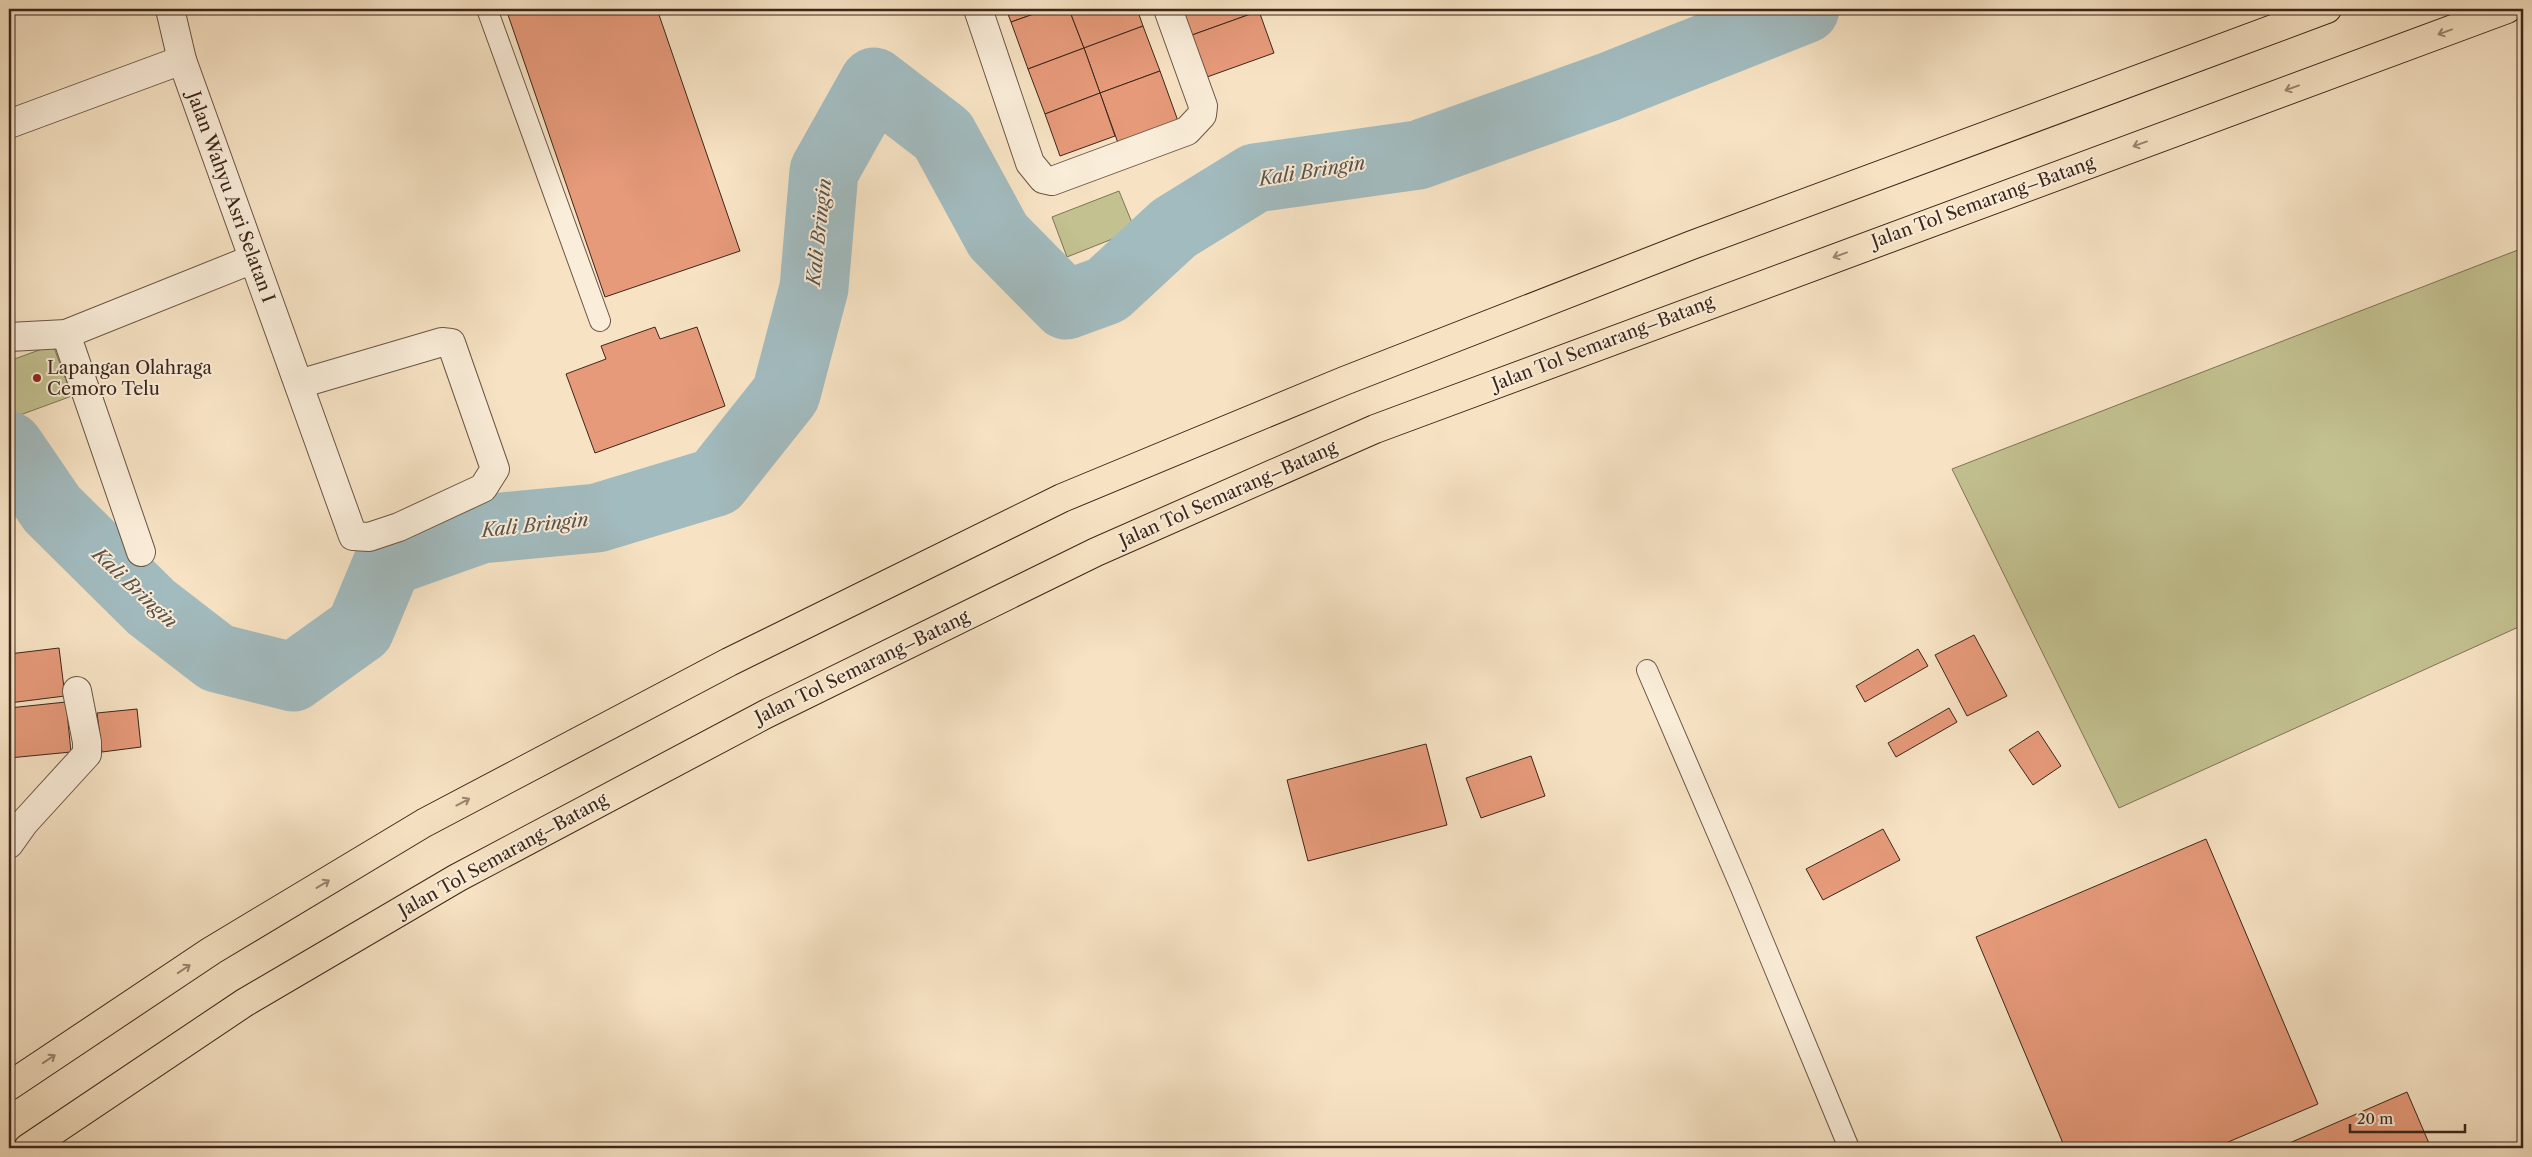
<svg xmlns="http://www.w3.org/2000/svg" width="2532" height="1157" viewBox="0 0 2532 1157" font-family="'Libre Caslon Text',serif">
<rect width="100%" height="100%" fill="#f7e3c4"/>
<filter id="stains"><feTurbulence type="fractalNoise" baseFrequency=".004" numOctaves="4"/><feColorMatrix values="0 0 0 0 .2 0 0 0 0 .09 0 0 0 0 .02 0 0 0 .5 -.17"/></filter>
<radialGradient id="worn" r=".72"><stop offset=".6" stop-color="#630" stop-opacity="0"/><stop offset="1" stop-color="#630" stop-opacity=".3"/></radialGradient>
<g fill="#c3c190" stroke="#807456">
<polygon points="1119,191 1135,230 1067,257 1052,217"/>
<polygon points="2523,248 2523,625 2119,808 1952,469"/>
<polygon points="53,345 72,396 9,419 9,361"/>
</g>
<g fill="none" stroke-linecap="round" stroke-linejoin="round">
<polyline stroke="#a2bbbf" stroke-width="69" points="9,446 52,509 151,607 217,658 293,677 360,629 388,562 481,529 597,518 716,482 786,394 814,288 824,171 874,82 943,135 998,236 1066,305 1107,290 1174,228 1255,178 1418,155 1608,87 1805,9"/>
</g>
<g fill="#e69a7a" stroke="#3c261b">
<polygon points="506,9 657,9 740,251 605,297"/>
<polygon points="1006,9 1048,9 1011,22"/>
<polygon points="1048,9 1069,9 1084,48 1028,69 1011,22"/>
<polygon points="1069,9 1137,9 1143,26 1084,48"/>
<polygon points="1183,9 1258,9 1259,11 1192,35"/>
<polygon points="1259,11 1274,53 1207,77 1192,35"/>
<polygon points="1143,26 1160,71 1100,93 1084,48"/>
<polygon points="1084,48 1100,93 1045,114 1028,69"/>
<polygon points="1160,71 1178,121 1118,143 1100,93"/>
<polygon points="1100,93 1115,136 1060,156 1045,114"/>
<polygon points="655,327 660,339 697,327 725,406 595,453 566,374 606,359 601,346"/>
<polygon points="1974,635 2007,696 1967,716 1935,655"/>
<polygon points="59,648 65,696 9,703 9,654"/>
<polygon points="1918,649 1928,666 1865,702 1856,686"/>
<polygon points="66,702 71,752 9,758 9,708"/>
<polygon points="1949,708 1957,722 1896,757 1888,743"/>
<polygon points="137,709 141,747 102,752 97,713"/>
<polygon points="2038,731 2061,766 2033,785 2009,750"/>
<polygon points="1426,744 1447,825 1308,861 1287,780"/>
<polygon points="1531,756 1545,796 1481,818 1466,778"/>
<polygon points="1883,829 1900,860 1823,900 1806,869"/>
<polygon points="2206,839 2318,1104 2214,1148 2065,1148 1976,937"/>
<polygon points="2407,1092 2431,1148 2278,1148"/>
</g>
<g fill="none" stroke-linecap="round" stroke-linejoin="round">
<defs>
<g id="lane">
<polyline points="487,9 600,321"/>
<polyline points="1647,670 1741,888 1849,1148"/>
</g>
<g id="street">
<polyline points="170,9 182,60 353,536 369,537 399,527 483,488 495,469 451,343 442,342 299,384"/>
<polyline points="978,9 1030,163 1043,179 1052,181 1187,131 1202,115 1203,106 1168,9"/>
<polyline points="9,124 182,60"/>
<polyline points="66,334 141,552"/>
<polyline points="9,337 66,334 253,259"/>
<polyline points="9,844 24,823 87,754 87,742 77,691"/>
</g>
<g id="highway">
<polyline points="9,1086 211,951 424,823 729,662 1062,498 1344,381 1692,245 2327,9"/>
<polyline points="28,1148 244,1003 457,878 766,714 1096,552 1375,429 2507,9"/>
</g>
</defs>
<use href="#lane" stroke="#6b5545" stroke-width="22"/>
<use href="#street" stroke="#6b5545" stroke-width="30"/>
<use href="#highway" stroke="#3c261b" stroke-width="30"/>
<use href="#lane" stroke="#faedd9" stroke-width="20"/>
<use href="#street" stroke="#faedd9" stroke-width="28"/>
<use href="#highway" stroke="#f7e3c4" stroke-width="28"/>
</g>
<defs><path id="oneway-shaft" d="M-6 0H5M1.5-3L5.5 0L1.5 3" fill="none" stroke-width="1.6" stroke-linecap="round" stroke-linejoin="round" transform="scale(1.25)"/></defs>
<g stroke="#9a8470">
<use href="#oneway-shaft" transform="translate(2445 32) rotate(160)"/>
<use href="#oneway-shaft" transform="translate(2292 88) rotate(160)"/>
<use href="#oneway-shaft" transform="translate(2140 144) rotate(160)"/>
<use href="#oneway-shaft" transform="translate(1840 255) rotate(160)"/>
<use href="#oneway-shaft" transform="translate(463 802) rotate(-28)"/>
<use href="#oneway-shaft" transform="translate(323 884) rotate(-31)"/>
<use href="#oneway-shaft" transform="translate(184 969) rotate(-34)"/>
<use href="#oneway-shaft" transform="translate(49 1059) rotate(-34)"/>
</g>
<circle fill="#8f2418" stroke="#faedd9" stroke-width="2" cx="37" cy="378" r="5"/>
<g text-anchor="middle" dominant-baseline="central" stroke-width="4" stroke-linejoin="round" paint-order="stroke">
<g font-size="18" fill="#3c261b" stroke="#faedd9">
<text transform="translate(231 197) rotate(70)">Jalan Wahyu Asri Selatan I</text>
<text transform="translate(1983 202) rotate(-20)">Jalan Tol Semarang–Batang</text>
<text transform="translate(1603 343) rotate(-21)">Jalan Tol Semarang–Batang</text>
<text transform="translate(1228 494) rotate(-24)">Jalan Tol Semarang–Batang</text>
<text transform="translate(862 667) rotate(-26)">Jalan Tol Semarang–Batang</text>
<text transform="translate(503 855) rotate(-29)">Jalan Tol Semarang–Batang</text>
</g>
<g font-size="18" fill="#3c261b" stroke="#faedd9" text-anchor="start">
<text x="47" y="368">Lapangan Olahraga<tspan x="47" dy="21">Cemoro Telu</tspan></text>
</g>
<g font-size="19" font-style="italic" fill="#5b534c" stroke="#faedd9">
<text transform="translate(1312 171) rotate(-9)">Kali Bringin</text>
<text transform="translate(819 232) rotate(-84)">Kali Bringin</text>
<text transform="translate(535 525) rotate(-6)">Kali Bringin</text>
<text transform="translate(135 588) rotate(43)">Kali Bringin</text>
</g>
</g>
<rect width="2532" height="1157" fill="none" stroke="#f7e3c4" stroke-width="30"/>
<rect x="10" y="10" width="2512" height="1137" fill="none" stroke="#3c261b" stroke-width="2.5"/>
<rect x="15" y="15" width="2502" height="1127" fill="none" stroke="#3c261b"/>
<path d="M2350 1124v8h115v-8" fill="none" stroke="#3c261b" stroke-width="2.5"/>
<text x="2357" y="1124" font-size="15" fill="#3c261b" stroke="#faedd9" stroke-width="4" paint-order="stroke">20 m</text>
<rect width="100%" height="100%" filter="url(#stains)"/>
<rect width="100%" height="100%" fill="url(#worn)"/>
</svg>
